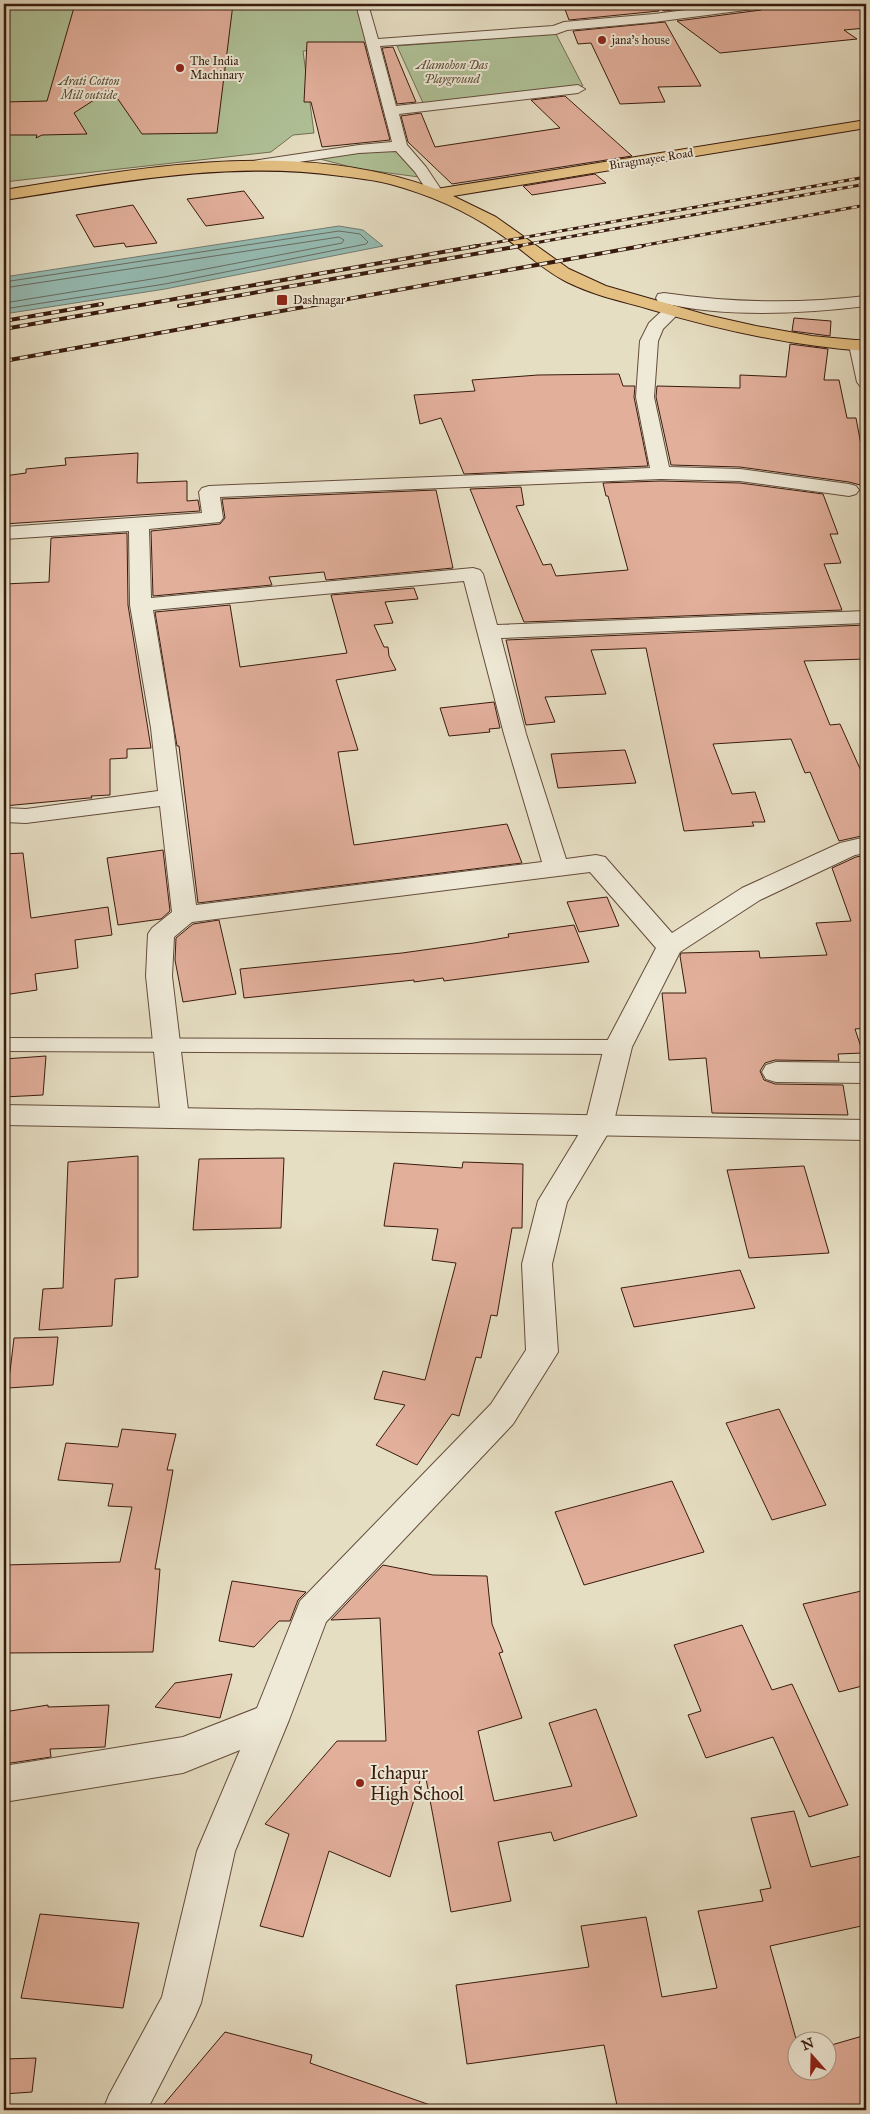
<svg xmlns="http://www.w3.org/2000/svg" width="870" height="2114" viewBox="0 0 870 2114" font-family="'IM FELL Great Primer',serif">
<rect width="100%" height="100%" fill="#e6dec3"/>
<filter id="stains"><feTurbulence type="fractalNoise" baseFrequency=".004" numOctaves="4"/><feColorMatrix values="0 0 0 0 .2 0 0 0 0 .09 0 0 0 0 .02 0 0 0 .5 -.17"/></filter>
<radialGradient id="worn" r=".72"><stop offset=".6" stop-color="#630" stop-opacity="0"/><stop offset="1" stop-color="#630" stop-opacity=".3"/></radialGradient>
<g fill="#b0c298" stroke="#746e53">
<polygon points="6,4 357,4 371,49 303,51 314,133 293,135 271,152 4,182 4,9"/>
<polygon points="556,34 583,86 424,105 397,46"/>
<polygon points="398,150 419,177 359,169 312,157"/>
</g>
<polygon fill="#96bcb4" stroke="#717c72" points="339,226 363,230 383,246 165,289 4,314 4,277"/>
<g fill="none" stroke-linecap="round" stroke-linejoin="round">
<g stroke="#686c61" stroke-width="1">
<polyline points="4,282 339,231 360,234 368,242 366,244 165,284 4,309"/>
<polyline points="4,288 339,237 344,240 342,243 164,277 4,303"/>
</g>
</g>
<g fill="#e2af9b" stroke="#391b0e">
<polygon points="75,4 233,4 217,133 142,134 111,89 74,113 87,134 42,135 36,138 37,135 4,135 4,102 47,101"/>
<polygon points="563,4 721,4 664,11 655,5 659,11 569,20"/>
<polygon points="769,4 866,4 866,28 844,30 857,39 720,53 677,21 761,10"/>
<polygon points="665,22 701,86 658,87 665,102 620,104 591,43 578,44 573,31"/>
<polygon points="307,42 364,42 390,140 322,147 311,102 304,102"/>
<polygon points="393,47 416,102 397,104 382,48"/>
<polygon points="565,96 632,156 452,184 408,142 401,116 421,113 435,147 560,128 531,100"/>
<polygon points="595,174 606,183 532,195 523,186"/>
<polygon points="244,191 264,218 206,226 187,199"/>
<polygon points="133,205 157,243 126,247 124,243 94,247 76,215"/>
<polygon points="794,318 831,321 830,336 792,331"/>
<polygon points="790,344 828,349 824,380 839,380 847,418 856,418 862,450 864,486 849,482 740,467 671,465 656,397 657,386 740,388 740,375 786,377"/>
<polygon points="619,374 623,386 635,386 634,397 648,466 464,474 441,418 420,424 414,395 475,391 472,380 538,375"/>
<polygon points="138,453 137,483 187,481 187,501 198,500 200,511 4,524 4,476 26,473 26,469 66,465 65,458"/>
<polygon points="661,481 740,483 823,494 838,534 830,534 841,563 824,564 842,610 524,622 470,489 521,487 524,505 516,506 543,565 551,564 556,576 628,570 608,496 606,496 603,483"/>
<polygon points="436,490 453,568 326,580 324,572 269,577 272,585 153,596 151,531 220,524 225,518 222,499"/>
<polygon points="127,533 128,605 151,748 127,749 127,758 110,759 110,795 91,796 92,798 89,798 4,806 4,584 49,582 51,538"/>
<polygon points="414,588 418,599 385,602 393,623 374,625 384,647 388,647 389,656 396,670 336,680 358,750 338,752 354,845 507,824 522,863 198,903 179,746 177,746 155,612 230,605 240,667 347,653 331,595"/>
<polygon points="866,625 866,659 804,661 830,725 840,724 866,782 866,835 839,841 810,772 805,773 791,739 713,744 732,794 755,792 765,822 752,822 754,826 684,831 646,648 591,650 606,694 545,697 555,722 526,725 506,640"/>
<polygon points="494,702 500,728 489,729 490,732 449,736 440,708"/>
<polygon points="625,750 636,783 558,788 551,754"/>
<polygon points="163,850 170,911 161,919 118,925 107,858"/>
<polygon points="23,853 31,918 108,907 112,935 75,940 78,968 35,974 37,990 4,995 4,854"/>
<polygon points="866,855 866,1028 855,1029 863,1053 838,1054 839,1061 775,1060 765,1063 760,1071 764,1080 775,1084 843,1085 848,1115 712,1113 706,1058 669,1060 662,993 686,993 680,956 681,953 759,951 760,958 827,955 816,923 851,921 832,868 856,857"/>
<polygon points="607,897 619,926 579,932 567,902"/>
<polygon points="219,920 236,994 183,1002 175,960 176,938 193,924"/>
<polygon points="574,925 589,962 444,981 443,978 414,982 414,980 244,998 240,969 402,953 474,943 509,937 508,934"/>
<polygon points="46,1056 43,1095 4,1097 4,1059"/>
<polygon points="138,1156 138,1277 115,1279 112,1326 39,1330 43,1289 63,1288 68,1162"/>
<polygon points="284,1158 281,1228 193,1230 199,1159"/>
<polygon points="463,1162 523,1164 522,1228 512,1228 497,1316 491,1315 481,1358 476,1357 459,1416 452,1414 417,1465 376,1445 405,1405 374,1399 383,1371 425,1380 456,1263 432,1260 438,1229 384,1226 394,1163 462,1168"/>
<polygon points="804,1166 829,1253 749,1258 727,1170"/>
<polygon points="740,1270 755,1308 634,1327 621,1288"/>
<polygon points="58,1337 53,1385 8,1388 14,1338"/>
<polygon points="779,1409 826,1505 772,1520 726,1423"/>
<polygon points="122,1429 176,1434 167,1470 173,1470 155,1569 160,1569 153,1652 4,1653 4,1565 120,1562 132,1507 108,1506 113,1484 58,1480 66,1443 118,1447"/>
<polygon points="672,1481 704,1552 584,1585 555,1512"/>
<polygon points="383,1565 433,1575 487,1576 492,1624 503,1652 499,1653 522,1718 478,1731 494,1801 572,1786 549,1723 596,1709 637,1816 554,1841 551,1832 498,1842 511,1901 451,1912 424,1768 390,1877 329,1851 303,1937 260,1926 289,1834 265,1824 337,1741 386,1741 380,1618 331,1620"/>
<polygon points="232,1581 306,1592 298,1600 290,1621 279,1621 254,1647 219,1641"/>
<polygon points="866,1590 866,1685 839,1692 803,1604"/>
<polygon points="742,1625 772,1690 792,1684 848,1805 809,1817 773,1737 706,1758 688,1715 701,1711 674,1645"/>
<polygon points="232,1674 220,1718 155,1707 175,1683"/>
<polygon points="48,1705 48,1707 109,1705 105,1747 50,1749 51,1757 4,1764 4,1712"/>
<polygon points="794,1811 811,1867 866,1855 866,1925 770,1946 798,2046 798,2072 828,2072 828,2046 866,2035 866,2110 618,2110 604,2045 467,2064 456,1985 589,1967 581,1926 646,1917 662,1997 717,1988 698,1911 763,1901 760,1890 771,1888 751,1818"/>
<polygon points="40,1914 139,1923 123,2008 21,1998"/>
<polygon points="225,2032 312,2055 310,2063 433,2106 432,2110 159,2110"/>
<polygon points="36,2058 32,2092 4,2094 4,2059"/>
</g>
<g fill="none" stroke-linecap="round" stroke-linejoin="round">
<defs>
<polygon id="service" points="4,1038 618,1040 625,1042 627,1047 625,1052 618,1054 4,1051"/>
<g id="minor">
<polygon points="356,4 368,4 378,39 553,26 564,22 654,14 734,4 767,4 761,8 654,22 567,30 556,34 380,46 396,106 578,85 585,89 578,93 399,114 407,145 426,167 444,194 441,197 431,197 415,172 396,151 359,153 259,168 254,167 252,164 254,161 259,160 359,145 392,142"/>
<path d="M664 293C732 303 798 304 866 296V306C801 314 723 318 658 302L656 298 658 294Z"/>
<path d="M672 306 678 307 681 311 663 329 658 341 654 397 669 467 740 469 849 484 856 486 859 490 856 494 849 496 740 481 661 479 220 497 223 518 220 522 149 529 151 598 473 568 480 570 483 574 497 625 866 611V623L501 638 526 734 566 859 596 855 605 857 672 933 742 888 840 843 866 837V853L855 855 760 900 680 952 632 1047 613 1125 567 1202 552 1264 558 1352 513 1424 326 1622 289 1720 235 1851 201 2003 195 2017 147 2110H103L109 2095 162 1997 197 1851 240 1750 183 1773 4 1802V1766L183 1737 257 1708 300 1601 491 1404 526 1350 522 1264 538 1201 585 1124 604 1047 656 948 590 872 192 922 174 937 172 976 189 1118 185 1125 175 1128 165 1125 161 1118 146 976 148 934 152 928 172 912 160 806 26 823 4 822V808L26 809 158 791 151 728 130 605 129 531 4 539V527L202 513 199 492 202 488 209 486 650 468 636 397 640 341 649 323 666 307ZM464 581 504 734 542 862 196 905 173 728 153 610Z"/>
<polygon points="858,340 864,341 866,344 866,387 860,386 857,382 849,345 852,341"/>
<polygon points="776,1062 866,1063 866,1083 776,1082 766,1079 762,1072 766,1065"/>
</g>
<polygon id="tertiary" points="4,1105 866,1120 866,1140 4,1125"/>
<path id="primary" d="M866 120V128L453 196 496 217 569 269 606 286 707 315 756 326 812 336 866 341V351C792 346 720 330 649 309 621 301 593 295 567 282 541 269 521 248 497 232 465 210 427 194 390 184 374 180 357 178 341 176 227 160 116 183 4 200V190C145 167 297 138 436 189Z"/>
</defs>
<use href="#service" stroke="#644c3b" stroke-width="2"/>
<use href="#minor" stroke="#644c3b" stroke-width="2"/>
<use href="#tertiary" stroke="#644c3b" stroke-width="2"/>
<use href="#primary" stroke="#391b0e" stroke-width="2"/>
<use href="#service" fill="#efead8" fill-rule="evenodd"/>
<use href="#minor" fill="#efead8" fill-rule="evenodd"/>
<use href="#tertiary" fill="#efead8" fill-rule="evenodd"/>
<use href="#primary" fill="#e3bf82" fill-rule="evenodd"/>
<defs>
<g id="rail-far1">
<polyline points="470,247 866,177"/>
<polyline points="512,247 866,184"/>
<polyline points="635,247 866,205"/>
</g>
<g id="rail">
<polyline points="179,306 520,246"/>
<polyline points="4,321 102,304"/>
<polyline points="4,329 477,246"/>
<polyline points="4,361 642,246"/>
</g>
</defs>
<use href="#rail-far1" stroke="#391b0e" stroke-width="3"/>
<use href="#rail" stroke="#391b0e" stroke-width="4"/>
<use href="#rail-far1" stroke="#efead8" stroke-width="2" stroke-dasharray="5.5" stroke-linecap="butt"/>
<use href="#rail" stroke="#efead8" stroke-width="2.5" stroke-dasharray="8" stroke-linecap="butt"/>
</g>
<g fill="#8f2418" stroke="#efead8" stroke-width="2">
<circle cx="602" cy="40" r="5"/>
<circle cx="180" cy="68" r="5"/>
<rect x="276" y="294" width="12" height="12" rx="2.5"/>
<circle cx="360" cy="1783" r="5"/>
</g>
<g text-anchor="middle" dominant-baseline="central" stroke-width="4" stroke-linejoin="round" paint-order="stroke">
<g font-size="12" fill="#391b0e" stroke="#efead8" text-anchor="start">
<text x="612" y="40">jana's house</text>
<text x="190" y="61">The India<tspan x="190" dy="14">Machinary</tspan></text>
<text x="293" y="300">Dashnagar</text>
</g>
<g font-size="12" font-style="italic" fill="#5d4d37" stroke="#efead8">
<text x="452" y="65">Alamohon Das<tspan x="452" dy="14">Playground</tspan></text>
<text x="89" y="81">Arati Cotton<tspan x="89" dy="14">Mill outside</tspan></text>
</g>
<g font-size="12" fill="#391b0e" stroke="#efead8">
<text transform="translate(651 159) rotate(-9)">Biragmayee Road</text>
</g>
<g font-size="18" fill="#391b0e" stroke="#efead8" text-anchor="start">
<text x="370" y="1773">Ichapur<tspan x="370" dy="21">High School</tspan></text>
</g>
</g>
<rect width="870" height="2114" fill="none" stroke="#e6dec3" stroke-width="20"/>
<rect x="5" y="5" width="860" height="2104" fill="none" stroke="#391b0e" stroke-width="2.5"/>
<rect x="10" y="10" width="850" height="2094" fill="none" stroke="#391b0e"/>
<g transform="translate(812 2056) rotate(340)"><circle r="24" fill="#efead8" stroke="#a69787"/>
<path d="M0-4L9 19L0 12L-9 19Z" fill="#8f2418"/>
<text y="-8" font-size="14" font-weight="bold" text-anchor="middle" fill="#391b0e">N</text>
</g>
<rect width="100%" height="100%" filter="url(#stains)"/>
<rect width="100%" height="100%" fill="url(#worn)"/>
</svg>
